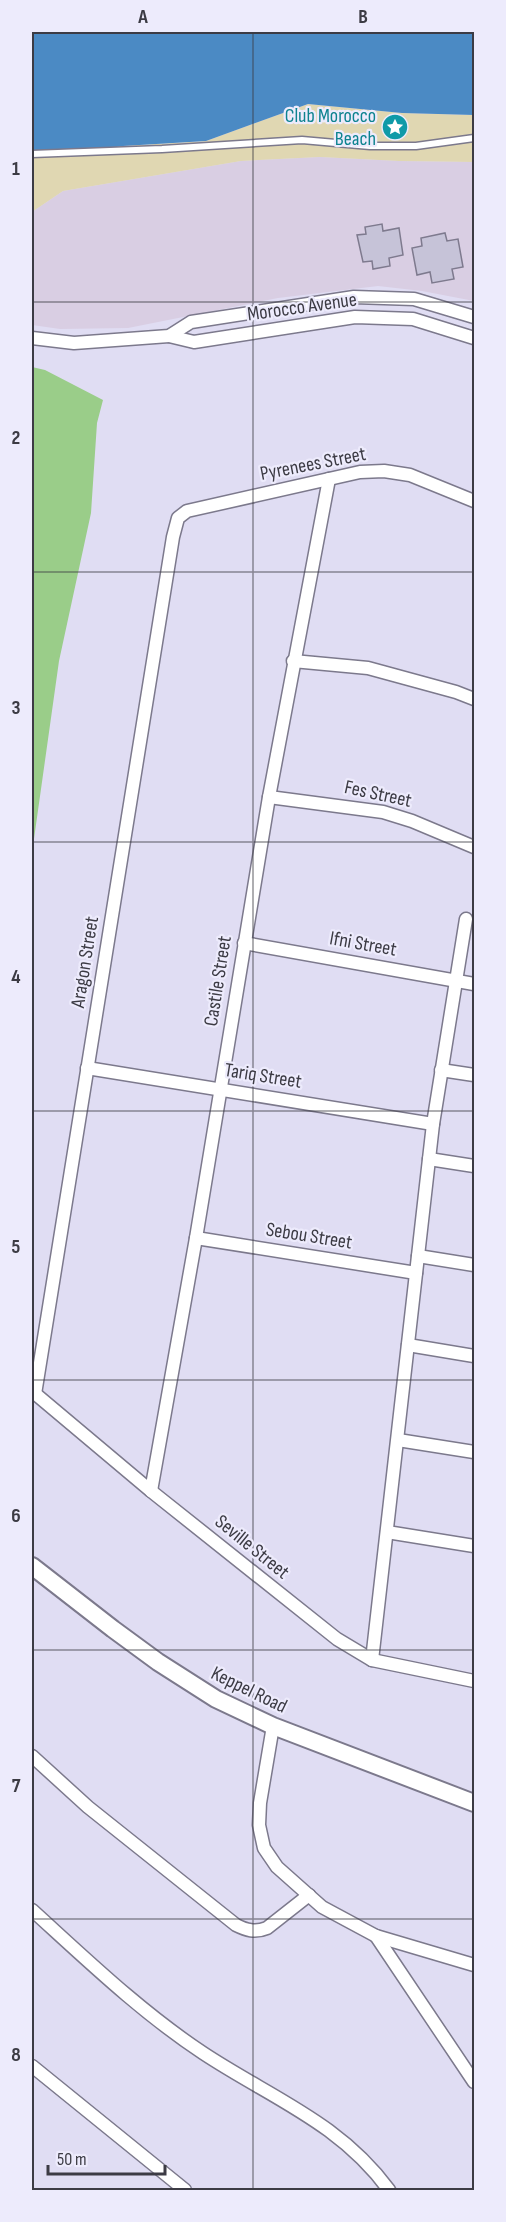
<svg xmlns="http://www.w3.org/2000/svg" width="506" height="2222" viewBox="0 0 506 2222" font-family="'Sofia Sans Condensed',sans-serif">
<rect width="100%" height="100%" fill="#e0ddf3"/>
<polygon fill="#d9cee3" points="320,157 399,161 474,162 474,301 422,291 378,286 278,298 128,328 60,329 32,325 32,212 63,191 241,161"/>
<polygon fill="#9acd89" points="32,367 45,370 103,400 97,423 91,513 59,661 32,853"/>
<polygon fill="#e0d7b2" points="308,104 402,113 474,115 474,162 399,161 320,157 241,161 63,191 32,212 32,156 73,154 123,146 206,141"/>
<polygon fill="#4b8ac4" points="32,32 474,32 474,115 402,113 308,104 206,141 123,146 73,154 32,156"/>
<g fill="#c6c3d8" stroke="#7e7a8e" stroke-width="1.5">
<polygon points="382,224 383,231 399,228 403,255 389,258 390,266 373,269 372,261 363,262 357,235 366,234 365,227"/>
<polygon points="445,233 447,241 458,239 463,267 452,269 454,279 432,283 430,272 417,275 412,248 422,246 421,238"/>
</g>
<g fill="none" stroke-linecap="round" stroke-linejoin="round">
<defs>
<polyline id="lane" points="32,154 162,149 302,140 370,146 416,146 474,138"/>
<g id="street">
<polyline points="169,336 194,342 355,317 413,319 474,338"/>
<polyline points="32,338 74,343 169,336 191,322 354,297 414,299 474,317"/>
<polyline points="293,661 368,668 456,692 474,699"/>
<polyline points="269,797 383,812 412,821 474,847"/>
<polyline points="244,943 474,984"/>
<polyline points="87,1068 433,1124"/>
<polyline points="441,1070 474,1075"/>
<polyline points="429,1159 474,1166"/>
<polyline points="196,1238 416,1273"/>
<polyline points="418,1256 474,1265"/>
<polyline points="408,1345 474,1356"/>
<polyline points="32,1391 151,1491 337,1639 372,1660 474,1681"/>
<polyline points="35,1394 173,537 178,518 187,511 360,472 384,471 410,475 474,501"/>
<polyline points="398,1440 474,1452"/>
<polyline points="151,1491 196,1238 269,797 329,479"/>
<polyline points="387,1532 474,1546"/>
<polyline points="372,1660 433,1124 466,919"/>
<polyline points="273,1726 260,1803 259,1825 264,1848 277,1867 322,1907 376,1936 474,1965"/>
<path d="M32 1756 88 1807 236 1925C246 1930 255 1933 267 1928L309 1895"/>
<path d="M32 1910C87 1960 141 2012 203 2053 271 2098 339 2122 389 2190"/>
<polyline points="376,1936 474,2082"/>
<polyline points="32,2066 185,2190"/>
</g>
<polyline id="secondary" points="32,1566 113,1629 158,1662 216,1699 273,1726 474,1803"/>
</defs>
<use href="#lane" stroke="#7c798c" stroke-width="9"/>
<use href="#street" stroke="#7c798c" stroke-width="15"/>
<use href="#secondary" stroke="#7c798c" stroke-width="20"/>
<use href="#lane" stroke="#fff" stroke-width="6"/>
<use href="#street" stroke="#fff" stroke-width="12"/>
<use href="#secondary" stroke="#fff" stroke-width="16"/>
</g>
<path fill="none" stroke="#3c3b44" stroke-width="1.5" stroke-opacity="0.55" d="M253 32V2190M32 302H474M32 572H474M32 842H474M32 1111H474M32 1380H474M32 1650H474M32 1919H474"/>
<defs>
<symbol id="sight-disc" viewBox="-11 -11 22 22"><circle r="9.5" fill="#0f9aa8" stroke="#edebfc"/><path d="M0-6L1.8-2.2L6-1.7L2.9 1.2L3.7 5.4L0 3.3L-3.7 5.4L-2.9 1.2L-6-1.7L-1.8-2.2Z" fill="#fff"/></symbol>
</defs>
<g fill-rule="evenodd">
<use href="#sight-disc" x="380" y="112" width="30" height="30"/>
</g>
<g text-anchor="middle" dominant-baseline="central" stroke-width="4.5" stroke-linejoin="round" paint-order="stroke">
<g font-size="20" fill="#0d838f" stroke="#edebfc" text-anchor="end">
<text x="376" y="116">Club Morocco<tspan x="376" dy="23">Beach</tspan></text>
</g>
<g font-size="20" fill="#3c3b44" stroke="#edebfc">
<text transform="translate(302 307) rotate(-8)">Morocco Avenue</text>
<text transform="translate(313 464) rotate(-11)">Pyrenees Street</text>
<text transform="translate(378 794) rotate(12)">Fes Street</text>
<text transform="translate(363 944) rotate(10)">Ifni Street</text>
<text transform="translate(85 962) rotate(-81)">Aragon Street</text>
<text transform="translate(218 981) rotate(-81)">Castile Street</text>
<text transform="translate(263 1076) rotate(9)">Tariq Street</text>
<text transform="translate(309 1236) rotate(9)">Sebou Street</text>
<text transform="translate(252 1547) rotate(39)">Seville Street</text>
<text transform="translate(249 1690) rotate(26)">Keppel Road</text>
</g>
</g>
<rect width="506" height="2222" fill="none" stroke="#edebfc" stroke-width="66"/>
<path d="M48 2165v9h117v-9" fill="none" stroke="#3c3b44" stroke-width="3"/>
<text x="57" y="2165" font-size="18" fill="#3c3b44" stroke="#edebfc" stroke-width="4.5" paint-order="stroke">50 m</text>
<rect x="33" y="33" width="440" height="2156" fill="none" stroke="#3c3b44" stroke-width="2"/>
<g font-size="20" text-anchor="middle" font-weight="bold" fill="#3c3b44">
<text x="143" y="23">A</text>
<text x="363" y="23">B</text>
<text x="16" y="175">1</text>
<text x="16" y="444">2</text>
<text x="16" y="714">3</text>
<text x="16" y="983">4</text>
<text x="16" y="1253">5</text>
<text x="16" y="1522">6</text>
<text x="16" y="1792">7</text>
<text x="16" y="2061">8</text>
</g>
</svg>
